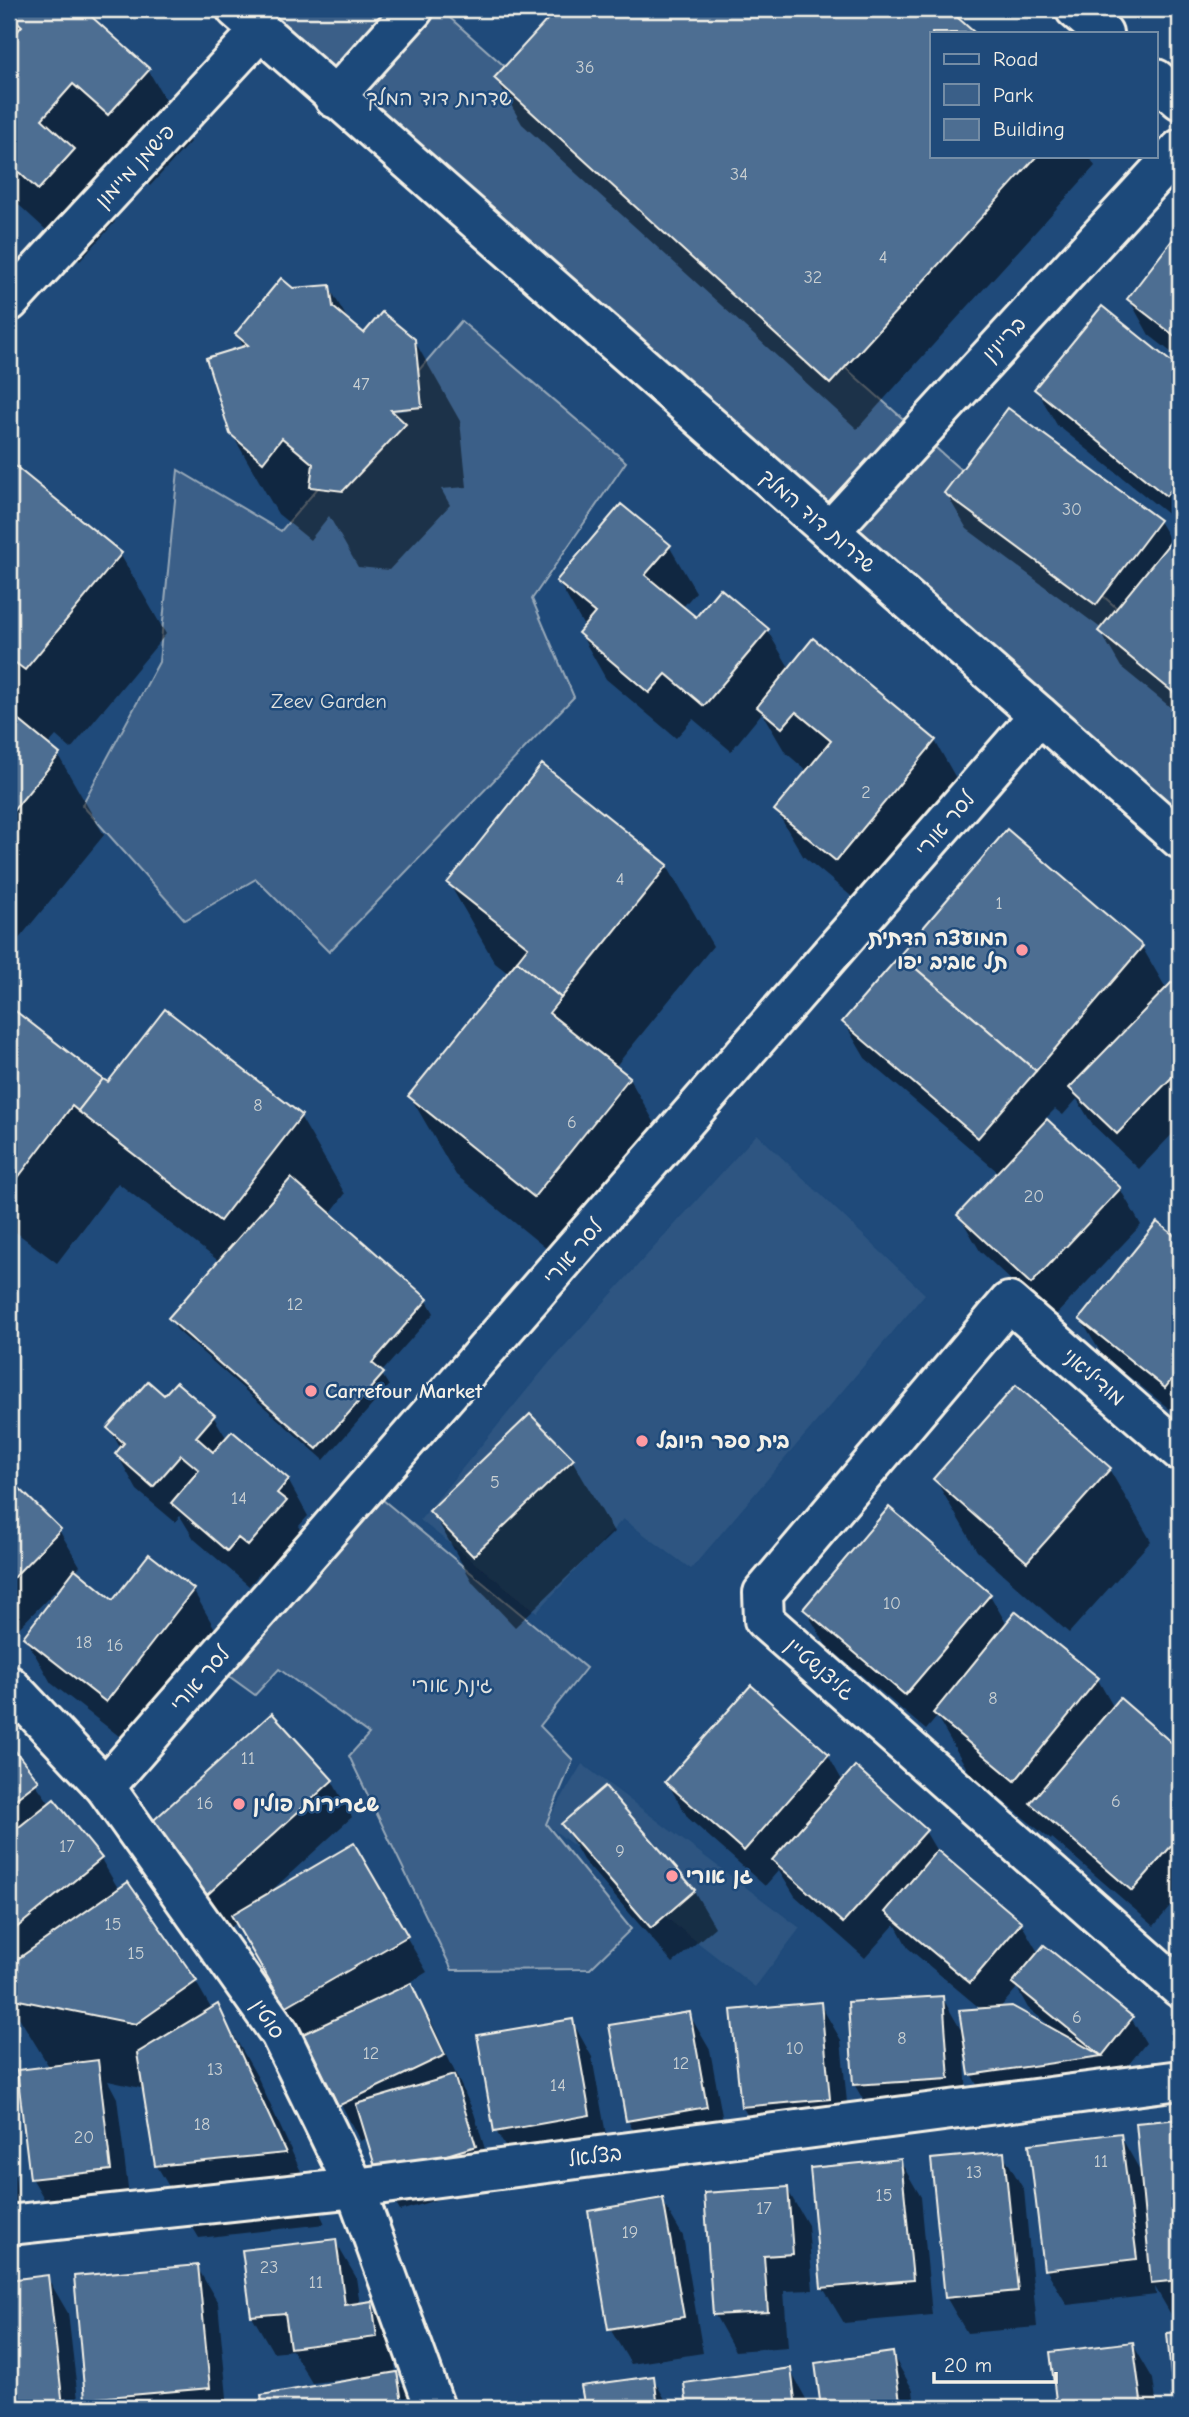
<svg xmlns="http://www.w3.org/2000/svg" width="1189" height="2417" viewBox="0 0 1189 2417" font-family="'Comic Neue','Playpen Sans Hebrew',sans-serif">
<rect width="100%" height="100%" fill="#1f4a7a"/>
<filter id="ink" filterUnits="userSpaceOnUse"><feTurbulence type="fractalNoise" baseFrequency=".0143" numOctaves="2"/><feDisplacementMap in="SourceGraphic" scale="14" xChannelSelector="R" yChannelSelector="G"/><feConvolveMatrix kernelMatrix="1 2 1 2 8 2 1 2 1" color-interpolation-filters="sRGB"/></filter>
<g filter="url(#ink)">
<g fill="#2d5581">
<polygon points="757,1134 925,1294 691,1569 623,1519 537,1612 420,1520 549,1363"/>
<polygon points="582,1764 800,1928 755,1987 546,1824"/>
</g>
<g fill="#3a5f88" stroke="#97a8b8" stroke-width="2">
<polygon points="236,9 440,9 1180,664 1180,829"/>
<polygon points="461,321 626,462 532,599 574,697 329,952 256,879 185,920 82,805 159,662 178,470 281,531"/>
<polygon points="377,1495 586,1668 540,1726 573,1760 546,1824 631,1929 590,1969 452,1970 349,1756 369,1734 279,1669 255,1695 222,1671"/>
</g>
<g fill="#0007" fill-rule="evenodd">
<polygon points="9,9 80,9 148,70 190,142 150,186 116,155 92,181 115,222 80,261 9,196 9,43 14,37 9,28"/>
<polygon points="559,9 945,9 972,33 932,33 932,156 1089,156 1095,166 857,429 522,124 496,79"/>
<polygon points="1180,233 1180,359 1149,335 1129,299"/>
<path d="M329 287 351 325 364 335 414 340 460 421 467 487 441 489 450 505 389 570 358 567 329 516 310 540 278 514 232 434 244 348 237 334ZM405 407 408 410 383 413 382 409Z"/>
<polygon points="1102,308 1180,372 1180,524 1057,425 1036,389"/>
<polygon points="9,463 120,554 166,634 71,749 56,736 47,746 58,755 104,835 13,946 9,942"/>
<polygon points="946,493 1159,521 1172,543 1180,532 1180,715 1121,667 1100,631 1102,629 967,529"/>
<polygon points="669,546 696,592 682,608 696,619 767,630 790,669 935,741 961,787 863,906 803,856 776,810 808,772 785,752 762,713 731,751 693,719 676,738 606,679 580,633 585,628 558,581"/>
<polygon points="667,866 713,946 615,1067 629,1078 675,1158 580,1276 456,1175 410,1096 509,974 495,963 449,883"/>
<polygon points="1142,947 1167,990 1172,984 1180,992 1180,1126 1139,1169 1092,1124 1077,1099 1063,1115 1055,1109 1045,1119 1120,1189 1141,1225 1052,1319 980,1251 959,1215 999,1173 865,1058 844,1022"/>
<polygon points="9,1009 109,1085 300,1116 345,1194 329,1215 427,1301 434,1313 381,1373 389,1386 324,1460 177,1330 170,1318 220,1262 118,1183 57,1263 9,1227"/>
<polygon points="1157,1225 1180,1243 1180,1423 1177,1415 1102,1355 1081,1320"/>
<polygon points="165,1398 213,1416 227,1439 288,1480 308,1516 299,1526 307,1538 269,1581 260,1573 249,1586 194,1539 180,1516 175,1522 137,1490 117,1454 121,1449 109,1428"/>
<polygon points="572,1460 614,1532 515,1627 473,1583 432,1511"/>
<polygon points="1109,1469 1151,1541 1069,1633 977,1551 935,1479"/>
<polygon points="9,1480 59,1530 80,1566 75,1571 114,1602 193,1590 219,1636 133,1747 51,1683 25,1637 65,1581 9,1638"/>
<polygon points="889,1510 990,1595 1007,1625 1017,1613 1098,1680 1114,1708 1121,1701 1180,1752 1180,1895 1154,1926 1052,1838 1051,1840 970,1774 937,1717 926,1730 826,1645 805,1609"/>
<path d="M751 1688 828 1755 843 1782 925 1831 938 1853 1021 1923 1039 1954 1131 2018 1146 2043 1116 2080 985 2099 971 2074 966 2046H964L968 2114 875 2120 854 2084 942 1997 965 2037 982 2010 908 1948 895 1924 865 1958 795 1896 779 1870 765 1886 688 1818 667 1782ZM1017 1988 1028 2008 1054 2029 999 2009Z"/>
<polygon points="9,1746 50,1804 54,1801 101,1859 119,1890 196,1982 212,2010 217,2006 258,2078 325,2224 199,2238 157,2166 145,2089 108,2081 117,2098 130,2205 53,2214 32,2178 50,2068 9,2001"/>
<polygon points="332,1781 352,1817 269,1893 353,1846 427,1972 409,1983 431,2021 474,2113 495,2182 400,2211 379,2175 368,2137 360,2141 309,2041 237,1922 228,1930 168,1864"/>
<polygon points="604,1788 694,1891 715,1927 673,1963 583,1860 563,1824"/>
<polygon points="820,2004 841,2040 850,2134 763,2142 742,2106"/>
<polygon points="689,2014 710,2050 727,2143 649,2156 628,2121"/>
<polygon points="572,2021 592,2057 609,2151 517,2167 496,2131"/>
<polygon points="1180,2121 1180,2330 1155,2287 1156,2295 1067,2305 1046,2269 1120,2135 1142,2174 1138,2125"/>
<polygon points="9,2124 20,2216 9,2217"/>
<polygon points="1003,2154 1024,2190 1037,2327 967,2333 946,2297"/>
<polygon points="900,2161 921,2197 932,2315 844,2323 823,2288"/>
<polygon points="787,2189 808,2225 813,2290 784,2291 788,2347 735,2351 715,2315"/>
<polygon points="662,2200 683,2236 703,2353 631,2364 610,2329"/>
<polygon points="335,2241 356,2277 360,2305 371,2303 392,2339 396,2374 416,2408 265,2408 263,2397 346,2382 346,2379 312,2383 292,2350 273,2352 252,2316"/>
<polygon points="197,2267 218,2303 228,2408 92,2408 87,2399 76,2278"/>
<polygon points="47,2277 68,2313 79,2408 9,2408 9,2282"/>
<polygon points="1132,2343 1153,2379 1157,2408 1059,2408 1052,2354"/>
<polygon points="892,2354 913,2390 915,2408 823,2408 817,2365"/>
<polygon points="790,2370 811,2408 689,2408 686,2385"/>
<polygon points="653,2378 670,2408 586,2408 583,2388"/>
</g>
<g fill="#4d6e92" stroke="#f4f1e8" stroke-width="2">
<polygon points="9,9 83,9 150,69 108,115 73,84 42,119 75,149 38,190 9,163 9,41 22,26 9,14"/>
<polygon points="557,9 948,9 975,33 932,33 932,156 1037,156 830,384 494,78"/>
<polygon points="1180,230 1180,340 1127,299"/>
<polygon points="281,278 293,288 330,285 333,307 364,333 382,312 415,339 422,407 391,410 406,424 343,491 310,487 313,464 282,438 263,462 230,434 206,358 248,345 235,334"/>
<polygon points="1102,306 1180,369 1180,478 1166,496 1034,389"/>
<polygon points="1008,408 1160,520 1096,605 944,493"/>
<polygon points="9,461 122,553 25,670 9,658"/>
<polygon points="621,504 671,545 645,575 696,617 720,588 769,629 704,706 666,674 649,693 578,633 595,613 556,581"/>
<polygon points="1180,530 1180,698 1098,631"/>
<polygon points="813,638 936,740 836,861 774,810 831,741 796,712 782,728 757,707"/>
<polygon points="9,712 60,754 9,816"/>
<polygon points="542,764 668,865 561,998 517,961 528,947 447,883"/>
<polygon points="1007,829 1143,946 1036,1071 900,955"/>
<polygon points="900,955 1036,1071 978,1138 842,1022"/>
<polygon points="517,961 561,998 549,1013 630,1077 534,1197 408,1096"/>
<polygon points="1172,982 1180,989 1180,1069 1117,1134 1069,1088"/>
<polygon points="9,1006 103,1079 78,1111 72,1106 11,1187 9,1185"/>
<polygon points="165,1009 302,1115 220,1221 78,1111 103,1079 108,1082"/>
<polygon points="1047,1119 1121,1188 1031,1284 957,1215"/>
<polygon points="291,1178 428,1299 372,1363 384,1373 317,1449 168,1318"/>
<polygon points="1157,1222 1180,1240 1180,1369 1165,1388 1079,1319"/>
<polygon points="148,1381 164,1395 176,1382 215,1415 196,1437 213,1452 232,1431 289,1479 277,1493 287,1501 248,1546 238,1538 227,1551 171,1503 199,1470 181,1455 153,1487 115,1454 124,1443 107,1428"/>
<polygon points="1016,1385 1111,1468 1027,1562 933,1479"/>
<polygon points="530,1414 574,1459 473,1556 429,1511"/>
<polygon points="9,1478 61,1529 9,1582"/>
<polygon points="889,1507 991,1594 905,1695 803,1609"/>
<polygon points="149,1554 194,1589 106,1702 23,1637 75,1569 113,1600"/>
<polygon points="1016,1611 1099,1678 1015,1781 933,1713"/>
<polygon points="751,1685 829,1754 744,1851 665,1782"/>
<polygon points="1120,1698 1180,1750 1180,1836 1132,1891 1030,1803"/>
<polygon points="272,1713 333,1780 207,1895 145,1828"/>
<polygon points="9,1743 39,1781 9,1804"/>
<polygon points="855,1766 927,1830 843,1923 772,1860"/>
<polygon points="605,1786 695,1890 651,1928 561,1824"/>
<polygon points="54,1799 102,1858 9,1934 9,1835"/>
<polygon points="354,1843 408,1936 285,2007 231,1915"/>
<polygon points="937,1850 1022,1922 970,1983 885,1912"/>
<polygon points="128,1882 197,1981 136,2024 9,1998 9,1965"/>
<polygon points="1044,1945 1133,2017 1102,2056 1012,1983"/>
<polygon points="411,1983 445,2055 338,2106 303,2034"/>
<polygon points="943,1996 949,2079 853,2085 848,2002"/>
<polygon points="821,2002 830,2099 741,2107 731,2010"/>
<polygon points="218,2004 286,2153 155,2166 137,2053"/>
<polygon points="1012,2006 1102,2056 969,2075 959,2010"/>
<polygon points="690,2012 707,2107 626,2121 609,2025"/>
<polygon points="573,2019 590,2115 494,2132 477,2035"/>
<polygon points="98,2060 111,2170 30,2179 17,2070"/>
<polygon points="454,2075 476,2146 378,2176 356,2104"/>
<polygon points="1180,2119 1180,2280 1151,2283 1136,2123"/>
<polygon points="1121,2133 1137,2259 1044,2270 1029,2144"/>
<polygon points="1004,2152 1018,2291 945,2298 931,2159"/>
<polygon points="901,2159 913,2280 821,2288 810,2168"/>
<polygon points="788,2187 793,2254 764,2256 768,2312 713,2315 704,2193"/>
<polygon points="663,2198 684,2317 608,2329 588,2211"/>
<polygon points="336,2239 345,2305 372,2301 377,2337 290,2348 285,2313 251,2316 242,2250"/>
<polygon points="198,2265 210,2388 85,2399 74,2276"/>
<polygon points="48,2275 63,2406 9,2408 9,2280"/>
<polygon points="1180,2332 1180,2408 1174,2408 1167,2333"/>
<polygon points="1133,2342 1142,2408 1057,2408 1050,2352"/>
<polygon points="893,2352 901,2408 821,2408 815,2363"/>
<polygon points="791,2368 796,2408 687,2408 684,2383"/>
<polygon points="397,2372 403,2408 263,2408 261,2395"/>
<polygon points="654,2376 658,2408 585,2408 581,2386"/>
</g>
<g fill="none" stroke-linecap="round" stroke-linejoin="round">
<defs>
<g id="street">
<polyline points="1075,9 1103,33"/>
<polyline points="1156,79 1180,100"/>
<polyline points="334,98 414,9"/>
<polyline points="9,302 260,31"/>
<polyline points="830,531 1180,149"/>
<polyline points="1180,1451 1009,1302 763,1593 764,1620 1180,1988"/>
<polyline points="9,1685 105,1787 280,2034 355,2188 435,2408"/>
<polyline points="105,1787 1039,715"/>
<polyline points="9,2225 355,2188 1180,2080"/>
</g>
<polyline id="secondary" points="236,9 1180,839"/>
</defs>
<use href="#street" stroke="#f4f1e8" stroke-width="44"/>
<use href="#secondary" stroke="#f4f1e8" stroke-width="44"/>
<use href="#street" stroke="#1f4a7a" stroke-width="38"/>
<use href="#secondary" stroke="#1f4a7a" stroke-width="38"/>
</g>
</g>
<g fill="#ff9aa2" stroke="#1f4a7a" stroke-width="2.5">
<circle cx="1022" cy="950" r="7"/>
<circle cx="311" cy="1391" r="7"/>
<circle cx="642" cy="1441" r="7"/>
<circle cx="239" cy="1804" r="7"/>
<circle cx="672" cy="1876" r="7"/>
</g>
<g text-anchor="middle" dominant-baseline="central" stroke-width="5" stroke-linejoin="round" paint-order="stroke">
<g font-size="18" fill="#cad0d2">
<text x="585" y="67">36</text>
<text x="739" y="174">34</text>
<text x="883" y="257">4</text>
<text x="813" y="277">32</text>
<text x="361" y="384">47</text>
<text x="1072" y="509">30</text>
<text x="866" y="792">2</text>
<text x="620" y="879">4</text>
<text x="999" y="903">1</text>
<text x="258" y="1105">8</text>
<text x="572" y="1122">6</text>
<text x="1034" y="1196">20</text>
<text x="295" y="1304">12</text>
<text x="495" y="1482">5</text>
<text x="239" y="1498">14</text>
<text x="892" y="1603">10</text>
<text x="84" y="1642">18</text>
<text x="115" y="1645">16</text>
<text x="993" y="1698">8</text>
<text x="248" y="1758">11</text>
<text x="1116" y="1801">6</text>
<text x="205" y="1803">16</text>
<text x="67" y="1846">17</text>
<text x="620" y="1851">9</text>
<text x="113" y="1924">15</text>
<text x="136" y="1953">15</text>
<text x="1077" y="2017">6</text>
<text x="902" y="2038">8</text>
<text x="795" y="2048">10</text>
<text x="371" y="2053">12</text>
<text x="681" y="2063">12</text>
<text x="215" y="2069">13</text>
<text x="558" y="2085">14</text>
<text x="202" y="2124">18</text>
<text x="84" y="2137">20</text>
<text x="1101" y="2161">11</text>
<text x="974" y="2172">13</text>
<text x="884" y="2195">15</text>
<text x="764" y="2208">17</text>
<text x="630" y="2232">19</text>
<text x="269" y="2267">23</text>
<text x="316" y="2282">11</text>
</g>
<g font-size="21" fill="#e1e2de" stroke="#1f4a7a">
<text x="439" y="98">שדרות דוד המלך</text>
<text x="329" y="701">Zeev Garden</text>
<text x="452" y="1685">גינת אורי</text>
</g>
<g font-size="21" fill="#f4f1e8" stroke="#1f4a7a">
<text transform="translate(135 166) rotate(-47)">פישמן מיימון</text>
<text transform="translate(1004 339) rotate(-47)">בריינין</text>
<text transform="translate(818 521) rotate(41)">שדרות דוד המלך</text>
<text transform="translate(945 824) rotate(-49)">לסר אורי</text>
<text transform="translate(573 1252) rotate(-49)">לסר אורי</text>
<text transform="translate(1094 1377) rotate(41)">מודיליאני</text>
<text transform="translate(820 1669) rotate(41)">גליצנשטיין</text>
<text transform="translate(200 1679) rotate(-49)">לסר אורי</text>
<text transform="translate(268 2019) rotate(57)">סוטין</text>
<text transform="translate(595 2156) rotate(-7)">בצלאל</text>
</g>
<g font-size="21" font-weight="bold" fill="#f4f1e8" stroke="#1f4a7a" text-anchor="start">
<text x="1008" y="938" text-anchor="end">המועצה הדתית<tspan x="1008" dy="24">תל אביב יפו</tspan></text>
<text x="325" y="1391">Carrefour Market</text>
<text x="656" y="1441">בית ספר היובל</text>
<text x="253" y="1804">שגרירות פולין</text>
<text x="686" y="1876">גן אורי</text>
</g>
</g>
<rect width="1189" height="2417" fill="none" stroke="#1f4a7a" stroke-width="35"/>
<rect x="18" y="18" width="1154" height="2382" fill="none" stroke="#f4f1e8" stroke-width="2.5" filter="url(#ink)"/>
<rect x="930" y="32" width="228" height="126" fill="#1f4a7a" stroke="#748da6" stroke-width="2"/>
<rect x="944" y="54" width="35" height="10" fill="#1f4a7a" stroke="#748da6" stroke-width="2"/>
<text x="993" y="66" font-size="21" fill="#f4f1e8">Road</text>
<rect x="944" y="84" width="35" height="21" fill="#3a5f88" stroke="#748da6" stroke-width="2"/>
<text x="993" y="102" font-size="21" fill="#f4f1e8">Park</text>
<rect x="944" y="119" width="35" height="21" fill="#4d6e92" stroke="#748da6" stroke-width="2"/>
<text x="993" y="136" font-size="21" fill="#f4f1e8">Building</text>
<path d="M934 2372v10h122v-10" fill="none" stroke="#f4f1e8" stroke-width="3.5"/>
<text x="944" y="2372" font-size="21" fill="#f4f1e8" stroke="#1f4a7a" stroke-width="5" paint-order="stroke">20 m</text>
</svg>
